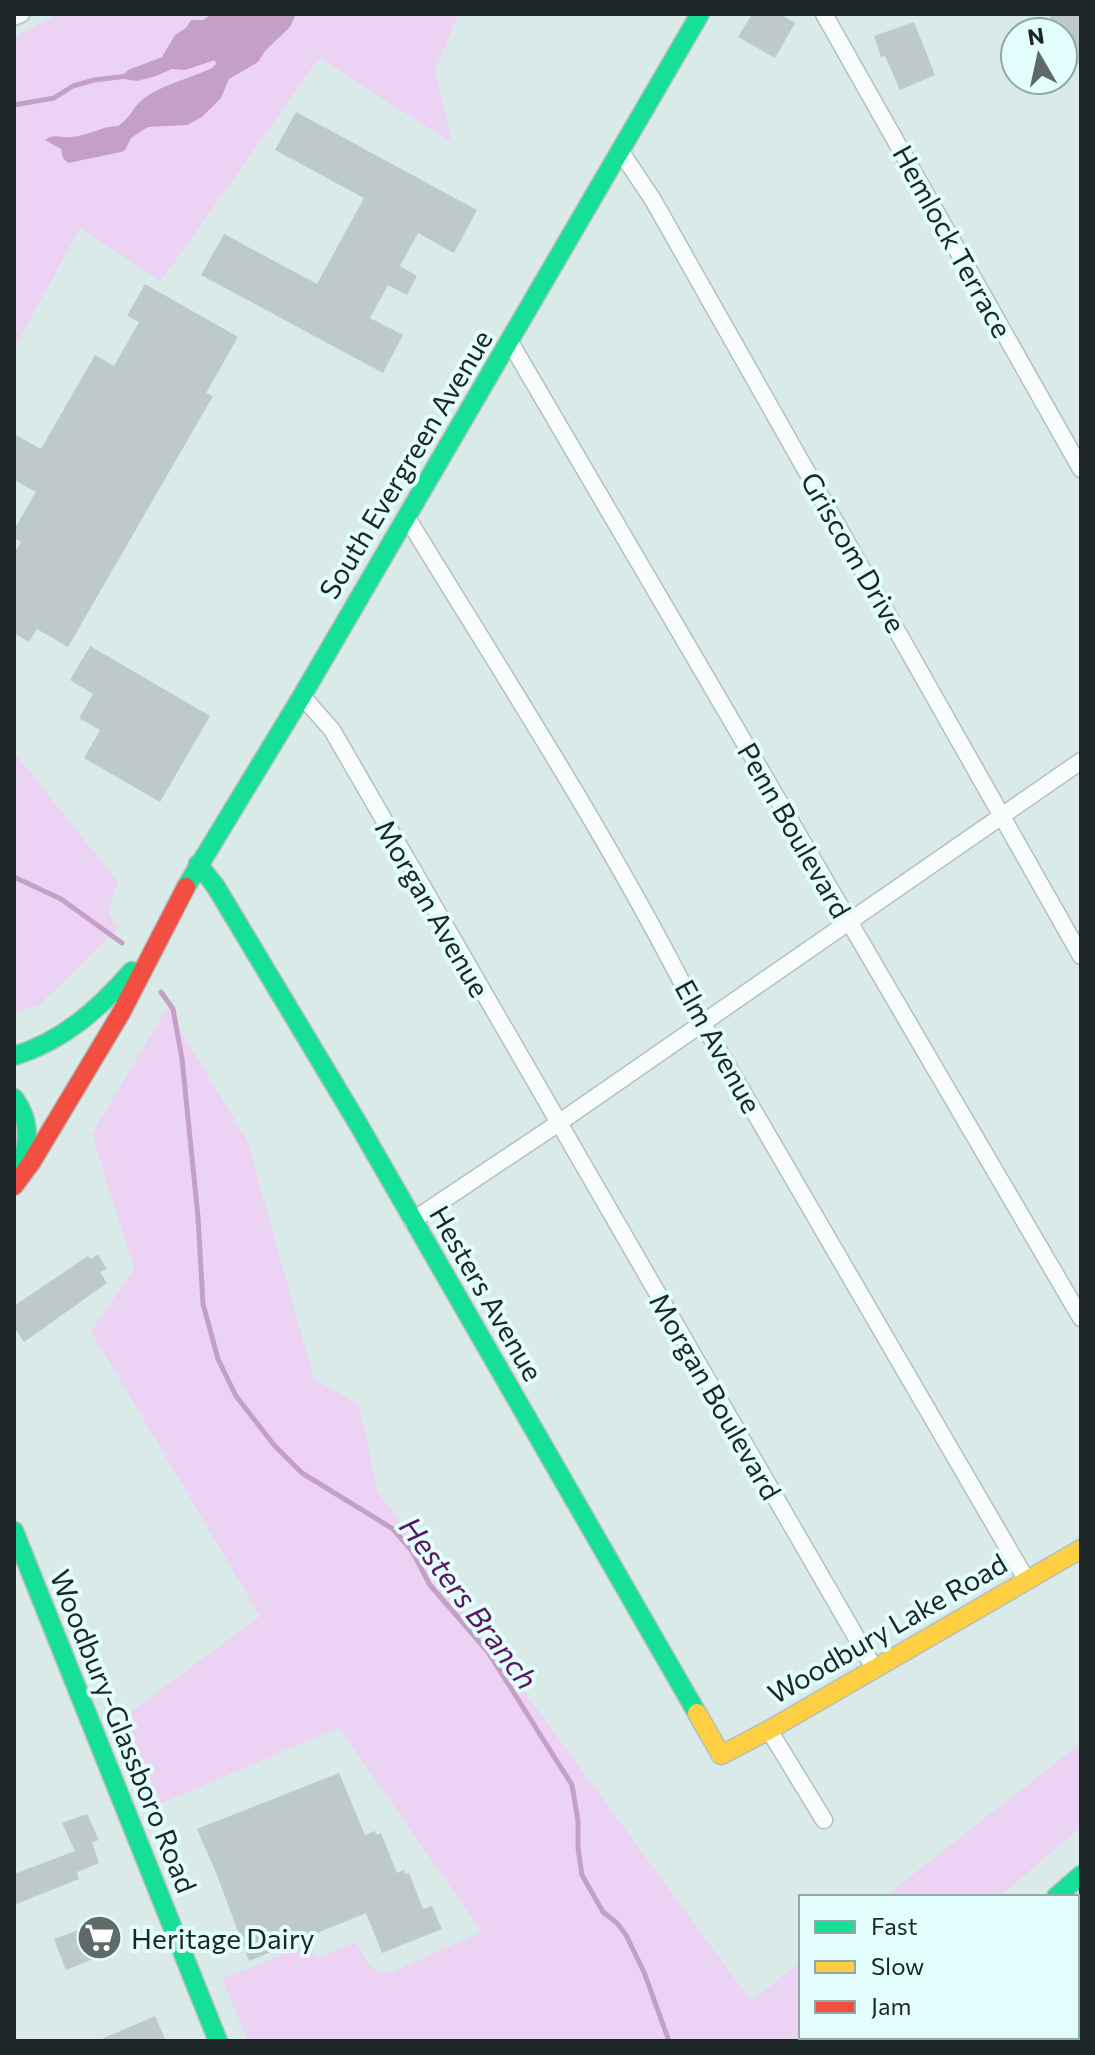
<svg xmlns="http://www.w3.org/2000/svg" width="1095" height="2055" viewBox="0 0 1095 2055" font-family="Commissioner,sans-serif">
<rect width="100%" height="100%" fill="#daeae9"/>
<g fill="#edd3f3">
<polygon points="58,14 459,14 435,70 452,143 319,58 161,281 80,228 14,349 14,37"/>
<polygon points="14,752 118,882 108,912 118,929 39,1005 14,1013"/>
<polygon points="167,1008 247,1140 314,1379 359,1405 378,1492 751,2001 801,1962 801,2037 836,2037 831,2041 248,2041 222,1979 307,1945 317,1958 356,1942 372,1969 389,1973 482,1932 339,1728 153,1807 116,1723 260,1616 91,1331 134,1269 92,1134"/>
<polygon points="1081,1743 1081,1827 999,1897 884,1897"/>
<polygon points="1081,1969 1081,2041 997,2041 1001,2037 1077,2037 1077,1972"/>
</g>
<path fill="#c4a0c8" d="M212 14H296L290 27 266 50 258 62 229 79 221 98 202 117 187 125 148 127 131 138 125 150 121 152 68 163 63 158 61 149 45 140C54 133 61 138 71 137 89 136 101 126 118 126 131 117 131 110 140 102 156 86 192 78 212 68L216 64 215 60 185 70 172 69 156 76 137 81 124 79 123 75 128 70 162 57 175 35 186 28 191 20H203Z"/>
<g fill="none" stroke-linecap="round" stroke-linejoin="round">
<g stroke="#c4a0c8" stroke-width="5">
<polyline points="14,105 54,98 73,86 94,80 128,76"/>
<polyline points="14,877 61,899 122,943"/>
<polyline points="161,992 173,1009 182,1059 198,1217 203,1304 218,1359 236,1396 274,1445 302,1473 393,1529 412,1551 430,1585 488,1652 572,1785 578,1821 578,1848 582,1875 603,1912 617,1923 626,1935 644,1972 669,2041"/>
</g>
</g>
<g fill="#becaca">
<polygon points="752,14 780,14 795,23 775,58 738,37"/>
<polygon points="1049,14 1081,14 1081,63 1063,72 1063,32 1055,32"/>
<polygon points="914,22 935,75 900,90 885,56 881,57 874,36"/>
<polygon points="296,112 477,210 454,253 418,233 400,266 417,276 407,295 388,285 370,318 403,335 383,373 201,275 224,234 317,284 364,198 275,150"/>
<polygon points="145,284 238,337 206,393 213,396 68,647 37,629 29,642 14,633 14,554 21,542 14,538 14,530 36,492 14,480 14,434 41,449 95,355 114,366 139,322 127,316"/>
<polygon points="90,646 210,716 160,802 84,758 100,730 79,718 93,694 70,680"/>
<polygon points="98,1254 107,1269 100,1272 107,1283 24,1342 14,1327 14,1306 88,1256 91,1259"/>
<polygon points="339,1773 365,1835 375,1831 377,1835 381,1833 397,1873 404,1870 405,1874 409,1873 423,1909 432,1906 442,1929 382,1953 366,1913 249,1961 217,1875 197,1829"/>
<polygon points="87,1814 99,1840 92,1842 99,1863 77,1872 79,1879 14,1905 14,1874 75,1851 62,1823"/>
<polygon points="97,1923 110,1952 66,1970 54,1939"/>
<polygon points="155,2016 166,2041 97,2041"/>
</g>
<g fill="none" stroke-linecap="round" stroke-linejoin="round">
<defs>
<g id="street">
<polyline points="824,14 1081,469"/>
<polyline points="14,17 21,14"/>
<polyline points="621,152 653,200 1081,956"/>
<polyline points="510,342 1081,1318"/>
<path d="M406 516C508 683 615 847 702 1022L1026 1579"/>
<polyline points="302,696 332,730 874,1668"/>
<polyline points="412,1221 557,1124 1081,761"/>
<polyline points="769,1730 824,1820"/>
</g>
<g id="fast">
<polyline points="198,864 216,887 357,1122 697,1713"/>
<polyline points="186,887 302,696 700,14"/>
<path d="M14 1056C63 1041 99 1009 132 971"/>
<path d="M14 1098C30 1120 29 1138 22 1163"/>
<polyline points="14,1531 218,2041"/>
<polyline points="1056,1897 1081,1875"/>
<polyline points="945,2041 950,2037"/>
</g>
<polyline id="slow" points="697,1713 721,1755 769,1730 1081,1549"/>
<g id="jam">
<polyline points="14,1186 31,1163 121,1013 186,887"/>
<polyline points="1077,1930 1081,1927"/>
<polyline points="890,2041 895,2037"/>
</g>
</defs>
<use href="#street" stroke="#b3c0bf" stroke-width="19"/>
<use href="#fast" stroke="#b3c0bf" stroke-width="21"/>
<use href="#slow" stroke="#b3c0bf" stroke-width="21"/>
<use href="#jam" stroke="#b3c0bf" stroke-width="21"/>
<use href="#street" stroke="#f9fcfc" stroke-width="16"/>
<use href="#fast" stroke="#16e098" stroke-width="18"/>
<use href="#slow" stroke="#ffcf43" stroke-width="18"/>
<use href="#jam" stroke="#f24e42" stroke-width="18"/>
</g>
<defs>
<symbol id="supermarket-disc" viewBox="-11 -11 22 22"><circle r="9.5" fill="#5e6b6a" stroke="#e1fdfc"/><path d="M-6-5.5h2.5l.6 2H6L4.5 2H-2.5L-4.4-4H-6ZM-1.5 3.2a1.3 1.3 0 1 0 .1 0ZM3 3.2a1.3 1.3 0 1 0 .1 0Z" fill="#fff"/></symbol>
</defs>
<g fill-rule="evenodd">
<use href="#supermarket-disc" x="74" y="1912" width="51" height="51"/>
</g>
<g text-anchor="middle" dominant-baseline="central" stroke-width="8" stroke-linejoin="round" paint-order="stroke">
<g font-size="28" fill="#1c2626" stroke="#e1fdfc">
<text transform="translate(953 241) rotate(61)">Hemlock Terrace</text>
<text transform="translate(405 464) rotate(-59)">South Evergreen Avenue</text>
<text transform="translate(854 552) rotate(60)">Griscom Drive</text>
<text transform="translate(795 830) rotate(60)">Penn Boulevard</text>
<text transform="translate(433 908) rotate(60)">Morgan Avenue</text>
<text transform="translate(719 1046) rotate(61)">Elm Avenue</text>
<text transform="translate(487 1293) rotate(60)">Hesters Avenue</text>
<text transform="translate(716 1396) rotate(60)">Morgan Boulevard</text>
<text transform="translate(887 1628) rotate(-30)">Woodbury Lake Road</text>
<text transform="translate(124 1731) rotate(68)">Woodbury-Glassboro Road</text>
</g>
<g font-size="28" fill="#1c2626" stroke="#e1fdfc" text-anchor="start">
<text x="131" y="1938">Heritage Dairy</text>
</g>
<g font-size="30" font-style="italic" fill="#5c165f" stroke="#e1fdfc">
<text transform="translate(470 1602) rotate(53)">Hesters Branch</text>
</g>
</g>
<rect width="1095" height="2055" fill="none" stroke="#1c2626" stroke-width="32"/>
<rect x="799" y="1895" width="280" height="144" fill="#e1fdfc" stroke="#92a7a6" stroke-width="2"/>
<rect x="815" y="1921" width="40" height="12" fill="#16e098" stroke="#92a7a6" stroke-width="2"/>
<text x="871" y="1935" font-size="24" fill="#1c2626">Fast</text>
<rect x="815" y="1961" width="40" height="12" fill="#ffcf43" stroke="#92a7a6" stroke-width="2"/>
<text x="871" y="1975" font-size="24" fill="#1c2626">Slow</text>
<rect x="815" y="2001" width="40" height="12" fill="#f24e42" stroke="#92a7a6" stroke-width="2"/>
<text x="871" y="2015" font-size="24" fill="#1c2626">Jam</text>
<g transform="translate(1039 56) rotate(351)"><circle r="38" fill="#e1fdfc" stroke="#92a7a6" stroke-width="2"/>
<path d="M0-6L14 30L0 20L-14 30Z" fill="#5e6b6a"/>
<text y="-12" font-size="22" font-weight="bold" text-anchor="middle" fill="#1c2626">N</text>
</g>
</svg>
